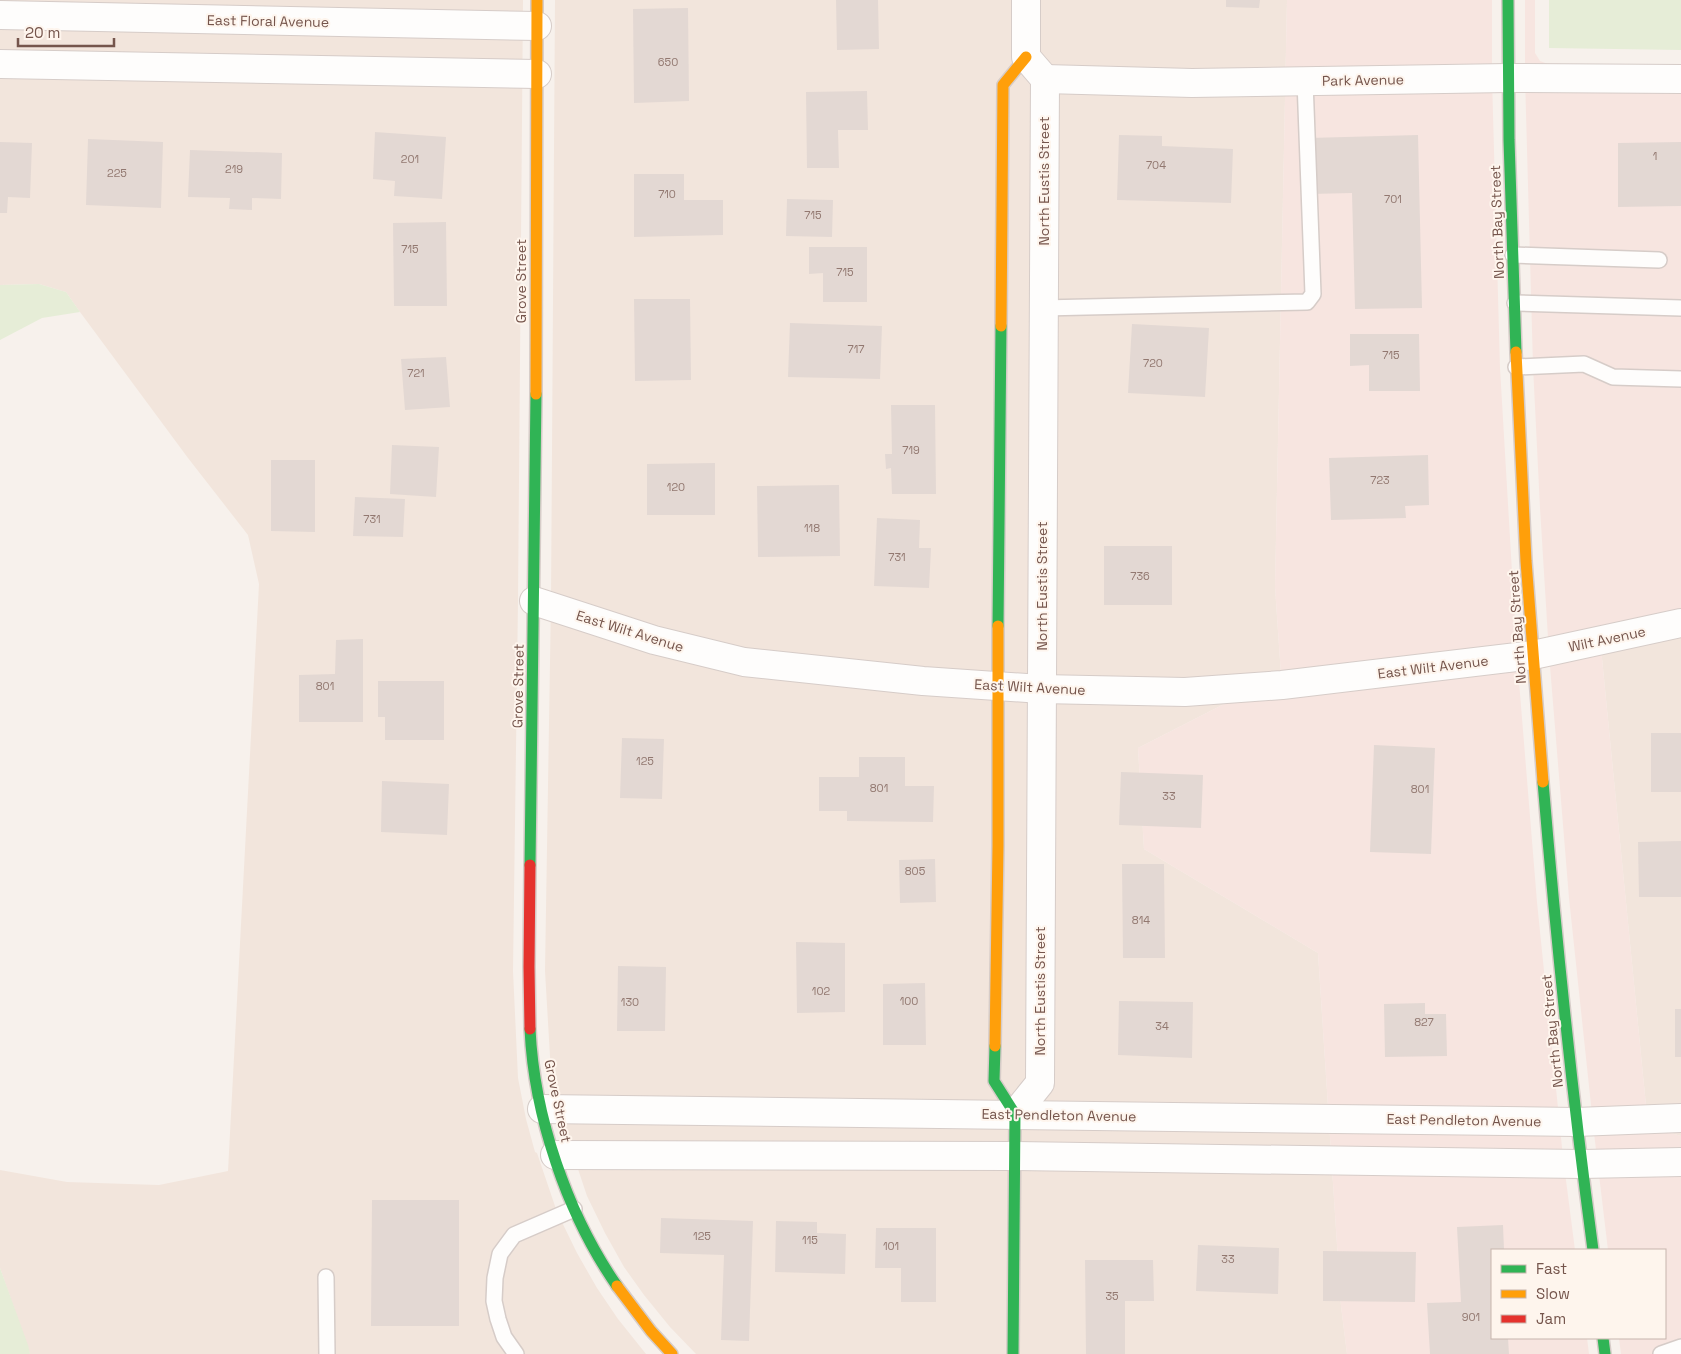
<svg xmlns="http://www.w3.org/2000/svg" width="1681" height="1354" viewBox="0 0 1681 1354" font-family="'Space Grotesk',sans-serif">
<rect width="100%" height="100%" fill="#f7f1ec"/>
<g fill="#f2e5dc">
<polygon points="0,0 523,0 518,601 513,971 518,1078 526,1119 535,1152 537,1153 557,1212 577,1253 597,1288 618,1319 646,1354 30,1354 0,1268 0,1170 67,1182 159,1185 228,1171 259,584 248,535 188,458 80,312 66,292 39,284 0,285"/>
<polygon points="555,0 1287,0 1275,587 1281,675 1138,748 1144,849 1318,953 1341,1306 1347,1354 696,1354 670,1327 644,1295 624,1267 605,1233 587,1196 563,1124 551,1073 545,971 551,601"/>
<polygon points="1681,633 1681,1136 1648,1126 1600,638"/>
</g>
<g fill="#f7e5e0">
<polygon points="1287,0 1492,0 1492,78 1500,368 1517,657 1537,902 1563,1157 1575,1250 1492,1250 1492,1338 1587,1338 1589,1354 1347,1354 1341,1306 1318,953 1144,849 1138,748 1281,675 1275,587"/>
<polygon points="1525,0 1535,0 1535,53 1540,61 1548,64 1681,65 1681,633 1600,638 1648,1126 1681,1136 1681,1354 1621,1354 1619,1338 1665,1338 1665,1250 1608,1250 1594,1133 1569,898 1549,654 1540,508 1533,366 1525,77"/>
</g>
<g fill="#e6edd7">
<polygon points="1549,0 1681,0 1681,50 1549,48"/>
<polygon points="39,284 66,292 80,312 42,318 0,340 0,285"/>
<polygon points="0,1268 28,1345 30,1354 0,1354"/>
</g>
<g fill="#e3d8d3">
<polygon points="836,0 878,0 879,49 837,50"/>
<polygon points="1226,0 1260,0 1259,8 1226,7"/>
<polygon points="688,8 689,101 634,103 633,9"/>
<polygon points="867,91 868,130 838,130 839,168 807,168 806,92"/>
<polygon points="375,132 446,137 442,199 394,196 395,181 373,179"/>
<polygon points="1119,135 1162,136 1162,146 1233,149 1231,203 1117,200"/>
<polygon points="1418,135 1422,308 1355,309 1352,193 1311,194 1309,138"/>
<polygon points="88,139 163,142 161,208 86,205"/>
<polygon points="0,142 32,143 30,198 8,197 7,213 0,213"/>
<polygon points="1681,142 1681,206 1618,207 1618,143"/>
<polygon points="190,150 282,153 281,199 252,198 252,210 229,209 230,198 188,197"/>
<polygon points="634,174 684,174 684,200 723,200 723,235 634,237"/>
<polygon points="787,199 833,200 832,237 786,236"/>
<polygon points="446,222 447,306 394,306 393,223"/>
<polygon points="809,247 867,247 867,302 823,302 823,273 809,274"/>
<polygon points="634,299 690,299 691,380 635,381"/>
<polygon points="790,323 882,326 880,379 788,377"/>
<polygon points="1132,324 1209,328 1205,397 1128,393"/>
<polygon points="1350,334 1419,334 1420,391 1369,391 1369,365 1350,366"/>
<polygon points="446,357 450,407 405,410 401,359"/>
<polygon points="891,405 935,405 936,494 892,494 891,468 886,469 885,454 892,454"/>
<polygon points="392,445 439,447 436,497 390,494"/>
<polygon points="1428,455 1429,505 1405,506 1406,518 1331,520 1329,458"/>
<polygon points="271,460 315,460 315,532 271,531"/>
<polygon points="715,463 715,515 647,515 647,464"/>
<polygon points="839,485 840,556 758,557 757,486"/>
<polygon points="355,497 405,499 403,537 353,536"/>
<polygon points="877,518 920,520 919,548 931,548 929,588 874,586"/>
<rect x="1104" y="546" width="68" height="59"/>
<polygon points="363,639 363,722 299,722 299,675 335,674 336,640"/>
<polygon points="378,681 444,681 444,740 385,740 385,717 378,717"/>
<rect x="1651" y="733" width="30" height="59"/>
<polygon points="622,738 664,739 662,799 620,798"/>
<polygon points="1374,745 1435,748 1431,854 1370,852"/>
<polygon points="859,757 905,757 905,786 934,786 933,822 847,821 847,811 819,811 819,777 859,777"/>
<polygon points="1121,772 1203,775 1201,828 1119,825"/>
<polygon points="382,781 449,784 447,835 381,832"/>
<polygon points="1681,841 1681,897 1639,897 1638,842"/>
<polygon points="935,859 936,902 900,903 899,860"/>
<polygon points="1122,864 1164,864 1165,958 1123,958"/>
<polygon points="796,942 845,943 845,1012 797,1013"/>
<polygon points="618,966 666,967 665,1031 617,1031"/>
<polygon points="925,983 926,1045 883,1045 883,984"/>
<polygon points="1119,1001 1193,1002 1192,1058 1118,1055"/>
<polygon points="1425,1003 1425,1014 1446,1014 1447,1056 1385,1057 1384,1004"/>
<rect x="1675" y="1009" width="6" height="48"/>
<polygon points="372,1200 459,1200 459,1326 371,1326"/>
<polygon points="661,1218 753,1221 749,1341 721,1340 724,1255 660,1253"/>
<polygon points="776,1221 817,1222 817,1233 846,1234 845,1274 775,1272"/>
<polygon points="1503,1225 1504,1250 1492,1250 1492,1338 1508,1338 1509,1354 1430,1354 1427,1303 1461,1302 1457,1227"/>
<polygon points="876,1228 936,1228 936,1302 901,1302 901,1268 875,1268"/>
<polygon points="1198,1245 1279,1248 1278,1294 1196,1291"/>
<polygon points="1323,1251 1416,1252 1415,1302 1323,1301"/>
<polygon points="1085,1260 1153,1260 1154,1301 1125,1301 1125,1354 1086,1354"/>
</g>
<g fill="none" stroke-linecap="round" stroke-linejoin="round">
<defs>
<g id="lane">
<polyline points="1513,255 1659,260"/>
<polyline points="1515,303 1681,308"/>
<polyline points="1043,308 1307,302 1313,294 1305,81"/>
<polyline points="1516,367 1584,364 1613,377 1681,379"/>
<polyline points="326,1277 327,1354"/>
<polyline points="516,1354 504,1337 498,1319 494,1301 495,1278 500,1254 514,1235 574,1209"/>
<polyline points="1661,1354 1681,1347"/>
</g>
<g id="street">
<polyline points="0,15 537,26"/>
<polyline points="0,64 537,74"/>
<polyline points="1045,79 1192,83 1508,78 1681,79"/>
<polyline points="534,601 654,640 744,662 923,681 1041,689 1185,692 1282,685 1533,655 1681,623"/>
<polyline points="542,1109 1576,1122 1681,1118"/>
<polyline points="1015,1114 1040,1083 1045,79 1026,57 1026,0"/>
<polyline points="555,1155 1015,1156 1582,1164 1681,1162"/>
</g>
<g id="fast">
<polyline points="1508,0 1509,140 1516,352"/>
<polyline points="998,626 1001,326"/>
<path d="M1543 782C1556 938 1572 1094 1593 1250"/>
<polyline points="530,865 536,394"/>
<path d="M530 1029C534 1116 567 1214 617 1286"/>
<polyline points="995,1046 994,1081 1015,1114 1013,1354"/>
<polyline points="1603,1338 1605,1354"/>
</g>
<g id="slow">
<polyline points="1001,326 1003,85 1026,57"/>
<polyline points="1516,352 1526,561 1543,782"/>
<polyline points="536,394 537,0"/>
<polyline points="995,1046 998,846 998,626"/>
<polyline points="617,1286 651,1331 672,1354"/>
</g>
<polyline id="jam" points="530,1029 529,967 530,865"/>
</defs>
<use href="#lane" stroke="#d6ccc8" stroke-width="18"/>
<use href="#street" stroke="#d6ccc8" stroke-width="30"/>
<use href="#fast" stroke="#d6ccc8" stroke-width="14"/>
<use href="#slow" stroke="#d6ccc8" stroke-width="14"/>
<use href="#jam" stroke="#d6ccc8" stroke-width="14"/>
<use href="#lane" stroke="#fefdfc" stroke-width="15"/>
<use href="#street" stroke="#fefdfc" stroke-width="28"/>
<use href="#fast" stroke="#30b455" stroke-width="11"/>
<use href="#slow" stroke="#ff9f0a" stroke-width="11"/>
<use href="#jam" stroke="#e5322d" stroke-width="11"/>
</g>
<g text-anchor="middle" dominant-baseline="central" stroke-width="4" stroke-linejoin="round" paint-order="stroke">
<g font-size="11" fill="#927870">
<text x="668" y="62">650</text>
<text x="1655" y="156">1</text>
<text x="410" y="159">201</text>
<text x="1156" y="165">704</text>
<text x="234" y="169">219</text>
<text x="117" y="173">225</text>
<text x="667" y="194">710</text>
<text x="1393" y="199">701</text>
<text x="813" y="215">715</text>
<text x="410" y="249">715</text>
<text x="845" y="272">715</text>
<text x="856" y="349">717</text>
<text x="1391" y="355">715</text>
<text x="1153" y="363">720</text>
<text x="416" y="373">721</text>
<text x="911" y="450">719</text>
<text x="1380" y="480">723</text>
<text x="676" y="487">120</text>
<text x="372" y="519">731</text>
<text x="812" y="528">118</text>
<text x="897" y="557">731</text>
<text x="1140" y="576">736</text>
<text x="325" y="686">801</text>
<text x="645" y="761">125</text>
<text x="879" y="788">801</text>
<text x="1420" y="789">801</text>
<text x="1169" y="796">33</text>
<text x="915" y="871">805</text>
<text x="1141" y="920">814</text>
<text x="821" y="991">102</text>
<text x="909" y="1001">100</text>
<text x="630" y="1002">130</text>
<text x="1424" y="1022">827</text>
<text x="1162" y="1026">34</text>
<text x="702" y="1236">125</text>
<text x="810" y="1240">115</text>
<text x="891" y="1246">101</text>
<text x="1228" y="1259">33</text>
<text x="1112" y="1296">35</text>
<text x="1471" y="1317">901</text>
</g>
<g font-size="14" fill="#75554c" stroke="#fef5ed">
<text transform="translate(268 21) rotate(1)">East Floral Avenue</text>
<text transform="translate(1363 80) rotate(-1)">Park Avenue</text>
<text transform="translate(1044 181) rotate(-90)">North Eustis Street</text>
<text transform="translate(1497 222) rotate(-92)">North Bay Street</text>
<text transform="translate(521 281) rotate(-90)">Grove Street</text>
<text transform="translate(1042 586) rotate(-90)">North Eustis Street</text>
<text transform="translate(1517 627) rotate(-94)">North Bay Street</text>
<text transform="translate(630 631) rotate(17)">East Wilt Avenue</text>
<text transform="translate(1607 639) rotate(-12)">Wilt Avenue</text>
<text transform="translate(1433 667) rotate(-7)">East Wilt Avenue</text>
<text transform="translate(518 686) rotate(-89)">Grove Street</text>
<text transform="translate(1030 687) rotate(3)">East Wilt Avenue</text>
<text transform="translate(1040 991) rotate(-90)">North Eustis Street</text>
<text transform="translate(1552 1031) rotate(-96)">North Bay Street</text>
<text transform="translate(558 1101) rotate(78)">Grove Street</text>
<text transform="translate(1059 1115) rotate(1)">East Pendleton Avenue</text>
<text transform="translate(1464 1120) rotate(1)">East Pendleton Avenue</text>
</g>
</g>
<rect x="1491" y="1249" width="175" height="90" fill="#fef5ed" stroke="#c7b5ad"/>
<rect x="1501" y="1265" width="25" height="8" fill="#30b455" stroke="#c7b5ad"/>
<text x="1536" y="1274" font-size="15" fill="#75554c">Fast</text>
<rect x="1501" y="1290" width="25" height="8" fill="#ff9f0a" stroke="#c7b5ad"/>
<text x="1536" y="1299" font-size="15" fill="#75554c">Slow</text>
<rect x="1501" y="1315" width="25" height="8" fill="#e5322d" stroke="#c7b5ad"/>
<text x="1536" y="1324" font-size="15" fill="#75554c">Jam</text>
<path d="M18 38v8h96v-8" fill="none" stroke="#75554c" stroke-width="2.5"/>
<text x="25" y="38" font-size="15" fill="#75554c" stroke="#fef5ed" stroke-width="4" paint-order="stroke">20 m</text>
</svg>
